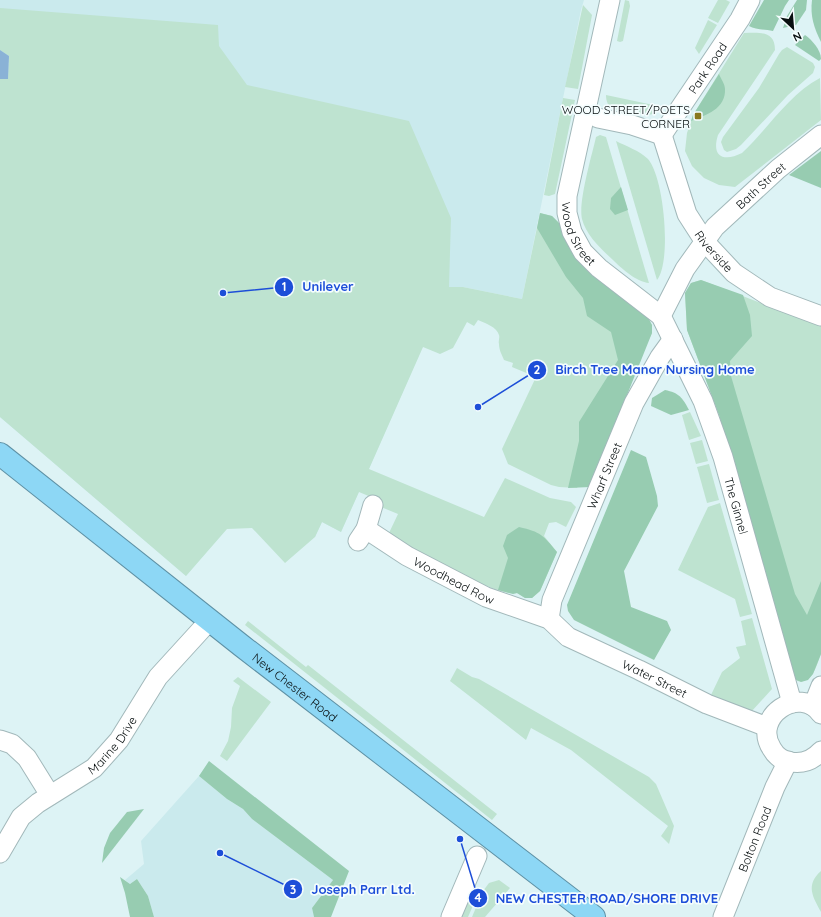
<svg xmlns="http://www.w3.org/2000/svg" width="821" height="917" viewBox="0 0 821 917" font-family="Quicksand,sans-serif">
<rect width="100%" height="100%" fill="#ddf3f5"/>
<g fill="#caeaed">
<polygon points="0,0 584,0 581,10 522,299 463,287 449,287 341,532 322,522 315,537 251,499 186,576 0,417"/>
<polygon points="199,776 227,799 243,809 252,819 333,880 312,908 314,917 154,917 148,896 137,879 130,884 125,880 144,864 141,841"/>
</g>
<g fill="#bee3d0">
<polygon points="625,0 629,1 630,6 623,41 620,42 617,41"/>
<polygon points="718,0 726,0 730,2 718,23 708,18"/>
<polygon points="583,5 592,15 578,89 565,87"/>
<path d="M0 8 218 25 219 46 247 85 409 121 451 218 449 287H463L522 299 540 213 552 216 560 224 565 236 588 269 652 325V333L577 488 559 487 551 485 508 464 502 449 536 377 512 367 513 363 504 360C502 355 499 350 499 344 498 341 500 338 499 335 497 327 485 323 478 320L474 326 467 322 453 348 440 354 423 347 369 469 484 517 505 478 550 498 571 502 576 507 566 527 556 522 549 523 544 536 557 552 540 591 532 598H525L517 593C494 597 411 548 389 533L398 514 381 507 383 502 359 492 341 532 322 522 315 537 285 563 252 528 227 529 186 576 0 417V79H8L9 56 0 50Z"/>
<polygon points="708,20 717,25 699,54 695,48"/>
<path d="M744 33C759 33 775 30 775 50L718 135C711 157 724 162 742 153 768 129 788 95 820 78L821 120 735 187 719 185 704 178 692 166 685 151 687 133 693 115Z"/>
<polygon points="787,47 813,63 815,67 813,73 788,95 741,145 736,149 727,152 724,150 721,142 723,137 759,88 779,54 782,50"/>
<path d="M606 95 658 106 659 110 653 114 648 115 613 109C608 106 606 101 606 95Z"/>
<polygon points="563,98 575,100 555,194 549,196 544,195"/>
<path d="M600 135 606 137 649 283C637 282 622 269 613 260 601 249 586 235 582 219 578 202 592 155 596 137Z"/>
<path d="M616 141C626 146 640 151 648 159 664 177 672 261 657 280Z"/>
<path d="M701 280 821 326V654C816 666 813 684 797 681L790 668 719 415 687 330 685 293 691 283Z"/>
<polygon points="690,412 701,436 689,440 682,415"/>
<polygon points="702,440 708,461 696,464 690,443"/>
<polygon points="709,464 719,500 707,503 697,467"/>
<polygon points="720,503 752,614 740,617 735,599 678,570 708,507"/>
<polygon points="752,618 772,689 751,712 711,695 722,672 740,658 736,647 746,645 741,621"/>
<polygon points="248,621 306,667 308,665 497,814 492,820 245,625"/>
<polygon points="457,668 472,677 479,679 649,777 656,784 674,826 669,844 661,836 668,826 571,750 531,728 526,740 450,681"/>
<polygon points="238,677 271,702 227,761 220,756 228,741 231,727 232,708 240,686 233,681"/>
<path d="M821 871V912C813 897 805 885 821 871Z"/>
<polygon points="499,880 510,888 485,917 472,917 483,891 489,883"/>
<polygon points="474,891 478,894 468,917 461,917 465,894"/>
</g>
<g fill="#97ccb1">
<path d="M764 0H789L785 6 773 31C765 29 755 30 749 26Z"/>
<polygon points="797,0 807,0 806,10 796,25 783,28 787,16"/>
<path d="M812 0H821V42C814 28 810 16 812 0Z"/>
<path d="M805 35C812 40 821 50 821 59L819 61 795 45Z"/>
<path d="M719 74C721 79 725 84 725 89 726 109 706 115 691 121L693 115Z"/>
<polygon points="821,151 821,188 789,175"/>
<polygon points="621,187 628,210 615,215 610,209 611,198"/>
<polygon points="540,213 552,216 560,224 565,236 588,269 610,289 646,313 652,325 652,333 590,487 568,488 579,441 579,422 618,360 611,332 587,316 583,298 566,277 537,228"/>
<polygon points="701,280 743,295 750,315 752,336 730,361 731,376 795,594 807,615 821,581 821,654 813,674 808,680 801,682 794,679 719,415 687,330 685,293 691,283"/>
<path d="M665 390C679 393 682 397 689 410L671 415 651 406 652 398Z"/>
<polygon points="631,450 646,457 657,496 658,506 624,571 631,607 667,621 671,630 654,660 574,620 568,611 567,605"/>
<path d="M519 527C541 532 543 535 557 552L540 591 532 598H525L517 593 513 594 498 590 508 558 503 546 507 535Z"/>
<polygon points="209,761 349,871 331,917 314,917 312,908 333,880 252,819 243,809 227,799 199,776"/>
<polygon points="144,809 102,863 104,848 110,833 127,812"/>
<polygon points="120,877 130,884 137,879 148,896 154,917 130,917 125,893"/>
</g>
<polygon fill="#8ab2d6" points="0,50 9,56 8,79 0,79"/>
<g fill="none" stroke-linecap="round" stroke-linejoin="round">
<defs>
<g id="street">
<path id="s1" d="M610 0 567 196V213L572 232 583 252 599 268 661 316 703 401 723 457 792 703"/>
<polyline points="598,118 632,125 662,135"/>
<path id="s2" d="M662 135 687 214 705 242 734 273 770 297 821 316"/>
<path id="s3" d="M662 135 740 19 750 0"/>
<path id="s4" d="M661 316 685 269 715 227 778 169 821 135"/>
<path id="s5" d="M366 529 407 556 486 597 549 619 568 637 639 670 707 704 767 727"/>
<polyline points="358,541 366,529 373,505"/>
<path id="s6" d="M549 619 552 600 634 403 660 357 673 339"/>
<polyline points="813,706 821,686"/>
<path d="M821 714C800 684 751 717 772 749 776 756 783 761 791 762 803 764 813 760 821 751"/>
<polyline points="0,740 12,744 27,758 50,795"/>
<path id="s7" d="M0 853 21 817 38 803 94 768 119 740 158 677 210 620"/>
<polyline points="451,917 477,856"/>
<path id="s8" d="M723 917 775 787 788 761"/>
</g>
<g id="highway">
<path id="s9" d="M0 454 242 646 594 917"/>
</g>
</defs>
<use href="#street" stroke="#a2b8ba" stroke-width="21"/>
<use href="#highway" stroke="#5e91a5" stroke-width="24"/>
<use href="#street" stroke="#fff" stroke-width="19"/>
<use href="#highway" stroke="#8dd7f5" stroke-width="22"/>
</g>
<rect fill="#88791e" stroke="#f4fdfe" stroke-width="1.5" x="694" y="112" width="8" height="8" rx="2"/>
<g text-anchor="middle" dominant-baseline="central" stroke-width="3.5" stroke-linejoin="round" paint-order="stroke">
<g font-size="12" fill="#080f10" stroke="#f4fdfe">
<text stroke="none"><textPath href="#s3" startOffset="81">Park Road</textPath></text>
<text stroke="none"><textPath href="#s4" startOffset="166">Bath Street</textPath></text>
<text stroke="none"><textPath href="#s1" startOffset="241">Wood Street</textPath></text>
<text stroke="none"><textPath href="#s2" startOffset="129">Riverside</textPath></text>
<text stroke="none"><textPath href="#s6" startOffset="154">Wharf Street</textPath></text>
<text stroke="none"><textPath href="#s1" startOffset="566">The Ginnel</textPath></text>
<text stroke="none"><textPath href="#s5" startOffset="102">Woodhead Row</textPath></text>
<text stroke="none"><textPath href="#s5" startOffset="327">Water Street</textPath></text>
<text stroke="none"><textPath href="#s9" startOffset="376">New Chester Road</textPath></text>
<text stroke="none"><textPath href="#s7" startOffset="159">Marine Drive</textPath></text>
<text stroke="none"><textPath href="#s8" startOffset="84">Bolton Road</textPath></text>
</g>
<g font-size="12" fill="#080f10" stroke="#f4fdfe" text-anchor="end">
<text x="690" y="109">WOOD STREET/POETS<tspan x="690" dy="14">CORNER</tspan></text>
</g>
</g>
<path fill="none" stroke="#1d4ed8" stroke-width="1.5" d="M223 293L284 287M478 407L537 370M220 853L293 889M460 839L478 898"/>
<g fill="#1d4ed8" stroke="#f4fdfe" stroke-width="1.5">
<circle cx="223" cy="293" r="4"/>
<circle cx="478" cy="407" r="4"/>
<circle cx="220" cy="853" r="4"/>
<circle cx="460" cy="839" r="4"/>
<circle cx="284" cy="287" r="10"/>
<circle cx="537" cy="370" r="10"/>
<circle cx="293" cy="889" r="10"/>
<circle cx="478" cy="898" r="10"/>
</g>
<g font-size="12" text-anchor="middle" font-weight="bold" fill="#fff">
<text x="284" y="291">1</text>
<text x="537" y="374">2</text>
<text x="293" y="894">3</text>
<text x="478" y="902">4</text>
</g>
<g font-size="13" text-anchor="middle" font-weight="bold" fill="#1d4ed8" stroke="#f4fdfe" stroke-width="3.5" stroke-linejoin="round" paint-order="stroke">
<text x="328" y="291">Unilever</text>
<text x="655" y="374">Birch Tree Manor Nursing Home</text>
<text x="363" y="894">Joseph Parr Ltd.</text>
<text x="607" y="903">NEW CHESTER ROAD/SHORE DRIVE</text>
</g>
<g transform="translate(793 28) rotate(154)" stroke="#f4fdfe" stroke-width="3" paint-order="stroke">
<path d="M0-3L7 15L0 10L-7 15Z" fill="#080f10"/>
<text y="-6" font-size="11" font-weight="bold" text-anchor="middle" fill="#080f10">N</text>
</g>
</svg>
